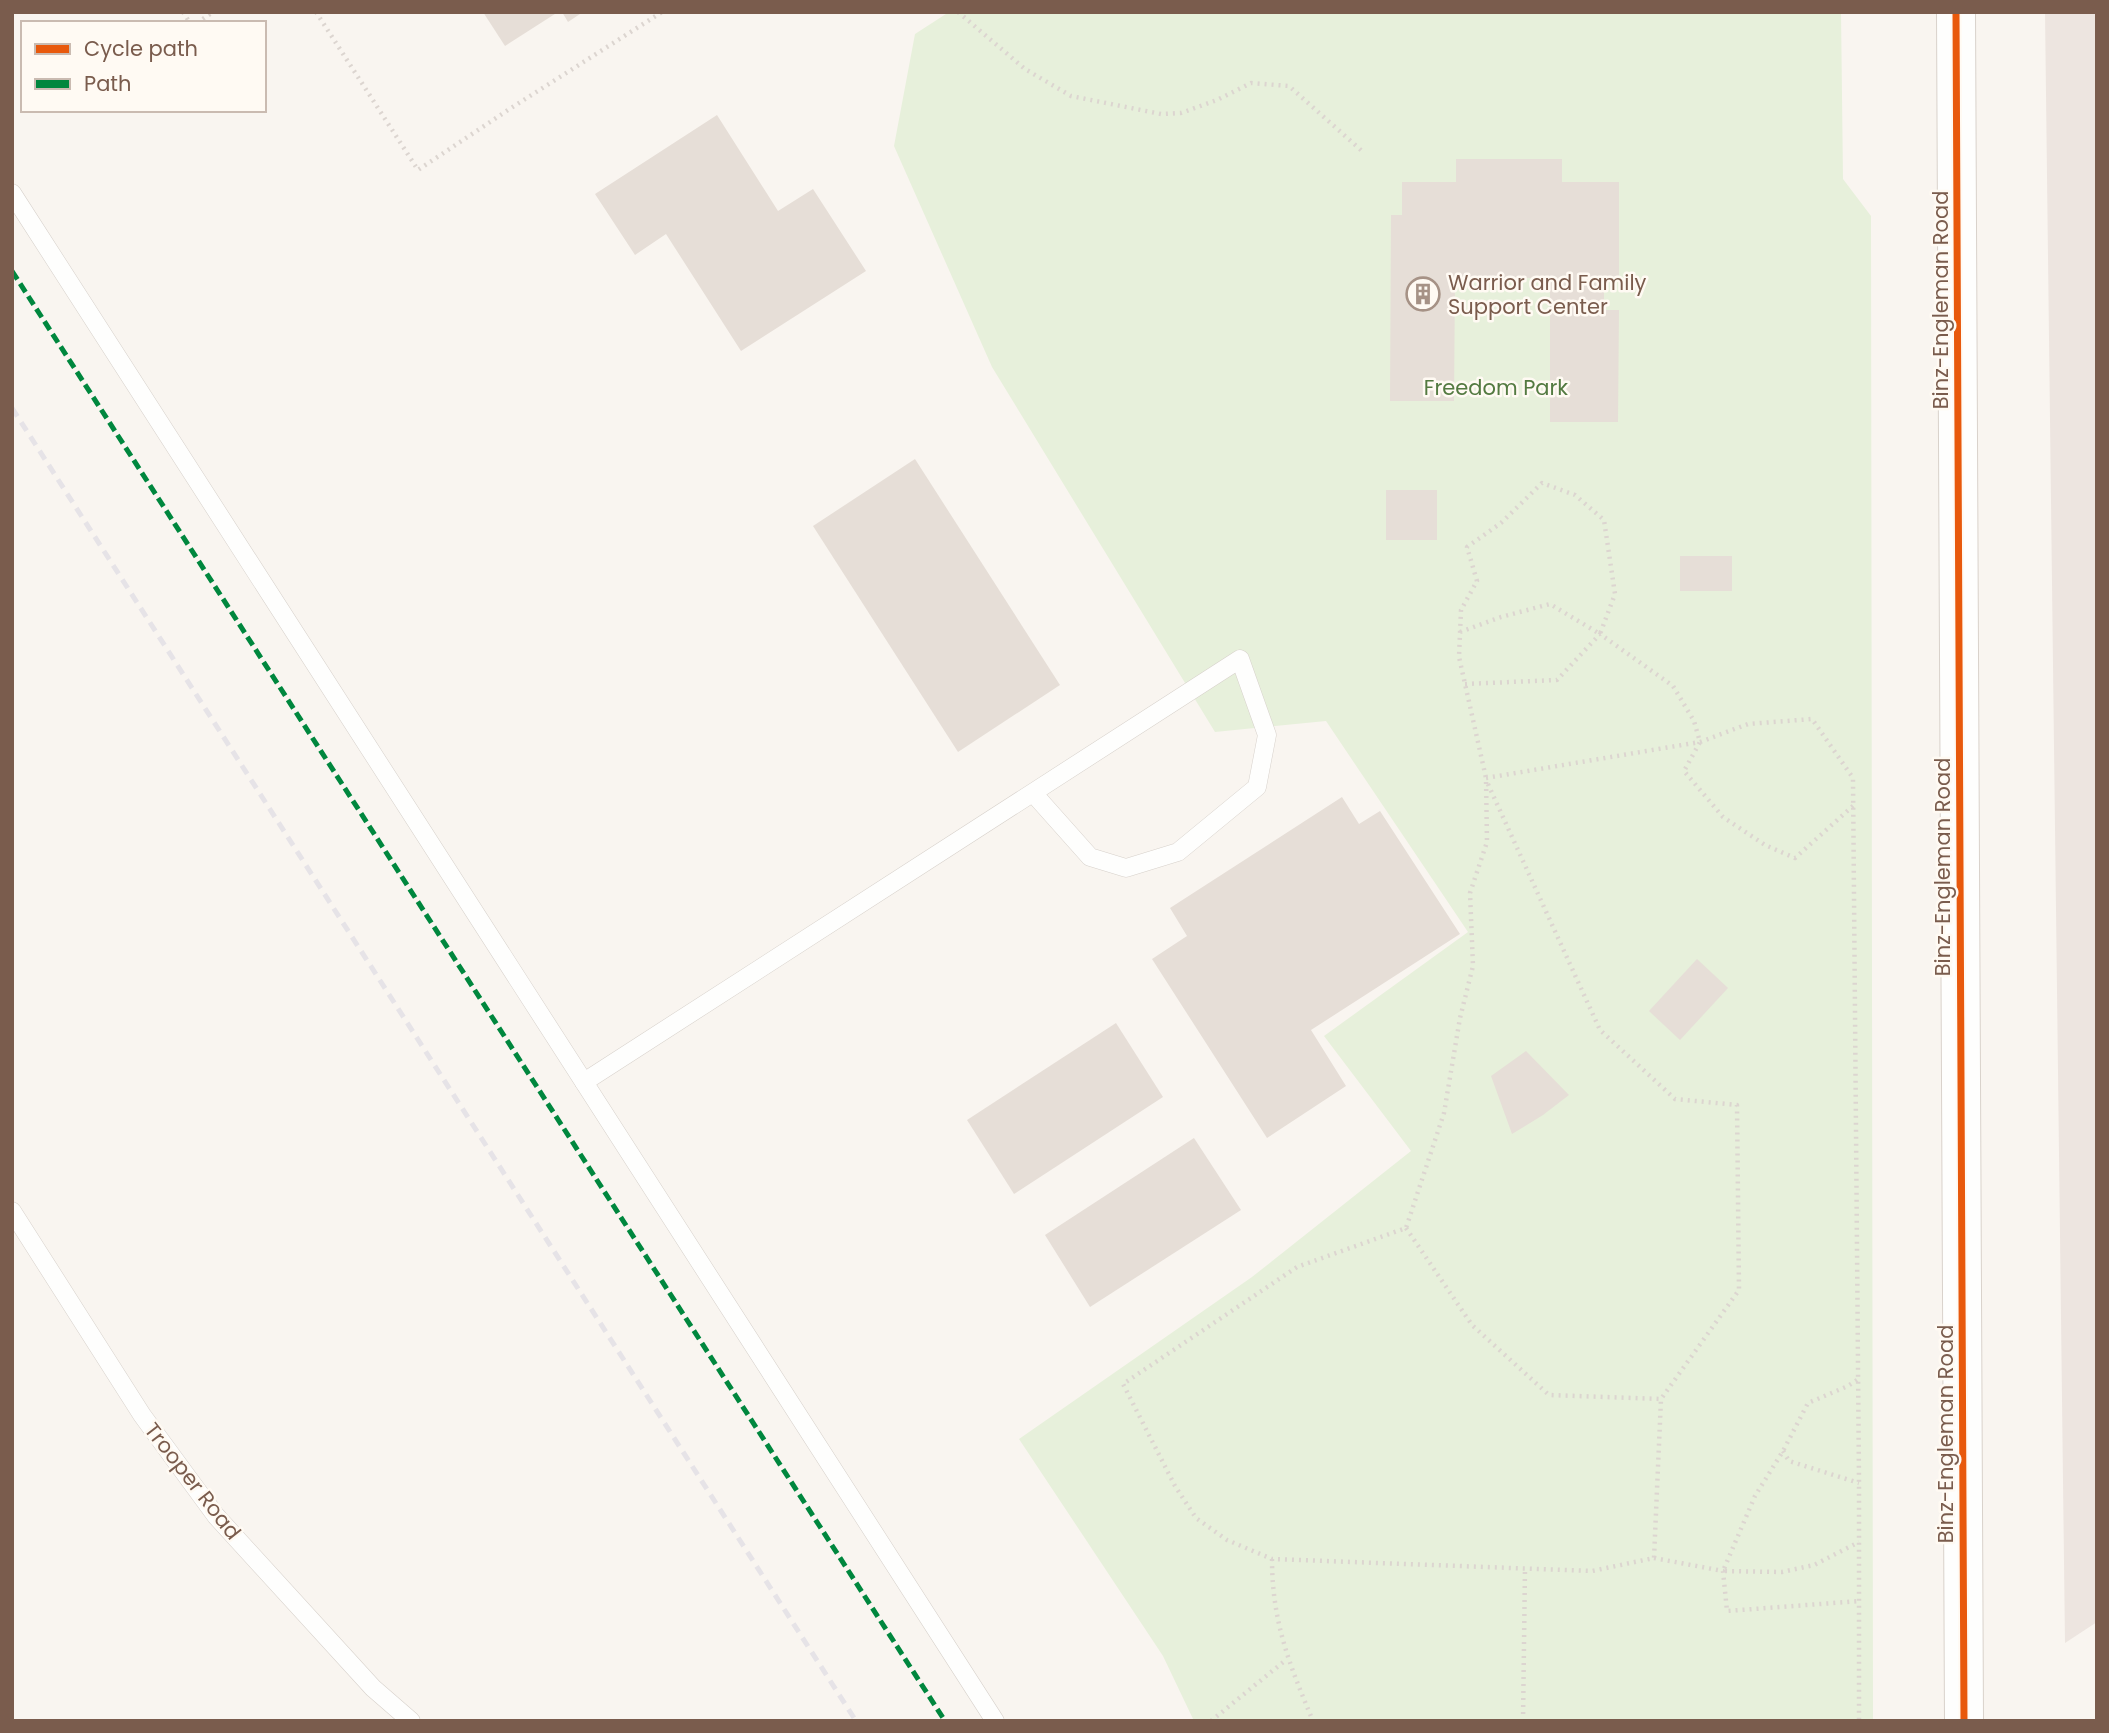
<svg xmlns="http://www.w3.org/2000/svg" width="2109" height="1733" viewBox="0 0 2109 1733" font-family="Poppins,sans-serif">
<rect width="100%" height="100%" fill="#f9f5f0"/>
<polygon fill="#ede5e0" points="2045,12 2097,12 2097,1622 2065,1643"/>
<polygon fill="#e7f0db" points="949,12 1841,12 1843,179 1871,216 1873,1721 1194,1721 1163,1656 1019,1439 1252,1277 1411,1151 1324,1036 1468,932 1326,721 1215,732 992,367 894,146 915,34"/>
<g fill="#e6ded7">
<polygon points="483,12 558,12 505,46"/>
<polygon points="562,12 583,12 568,22"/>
<polygon points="717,115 778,211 813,189 866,271 741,351 666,234 635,255 595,194"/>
<polygon points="1456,159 1562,159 1562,182 1619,182 1619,278 1604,278 1604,310 1619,310 1618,422 1550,422 1550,278 1455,278 1454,401 1390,401 1391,215 1402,215 1402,182 1456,182"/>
<polygon points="915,459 1060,685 958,752 813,526"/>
<rect x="1386" y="490" width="51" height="50"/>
<rect x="1680" y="556" width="52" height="35"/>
<polygon points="1342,797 1359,824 1380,811 1460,934 1311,1030 1346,1086 1267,1138 1152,959 1187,936 1170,908"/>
<polygon points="1697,959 1728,988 1680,1040 1649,1011"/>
<polygon points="1116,1023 1163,1097 1014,1194 967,1120"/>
<polygon points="1526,1051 1569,1095 1543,1115 1512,1134 1491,1076"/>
<polygon points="1194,1138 1241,1210 1090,1307 1045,1235"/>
</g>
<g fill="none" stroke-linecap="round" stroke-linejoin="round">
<defs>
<g id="lane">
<polyline points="12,193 995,1721"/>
<polyline points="584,1082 1240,659 1267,735 1257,787 1178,852 1126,868 1090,857 1033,793"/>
<polyline points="12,1211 142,1415 216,1516 373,1688 411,1721"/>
</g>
<polyline id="secondary" points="1956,12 1964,1721"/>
</defs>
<use href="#lane" stroke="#d7d1cb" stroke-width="19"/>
<use href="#secondary" stroke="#d9d2cb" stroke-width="40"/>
<g stroke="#dcd5d0" stroke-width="4.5" stroke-dasharray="2 5" stroke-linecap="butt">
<polyline points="183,12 190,23"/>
<polyline points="316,12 418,170 508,110 662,12"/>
<polyline points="958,12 1025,69 1071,96 1161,114 1181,113 1217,100 1251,83 1289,86 1362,151"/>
<polyline points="197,23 213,12"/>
<polyline points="1460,632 1501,617 1550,604 1600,634 1615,594 1604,520 1575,495 1542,483 1501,523 1467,547 1477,581 1461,610 1459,657 1486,778 1487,842 1470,893 1473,966 1460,1018 1444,1113 1406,1228 1297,1267 1123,1384 1175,1486 1196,1518 1227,1540 1272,1559 1592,1571 1654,1558 1661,1399"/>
<polyline points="1465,684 1557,680 1600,634 1673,686 1694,721 1700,742 1684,771 1723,817 1765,845 1795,858 1854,805"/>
<polyline points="1486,778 1700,742 1748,724 1812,719 1853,778 1859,1483 1859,1721"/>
<polyline points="1406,1228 1472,1325 1549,1395 1661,1399 1739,1290 1737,1105 1675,1099 1600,1030 1487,782"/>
<polyline points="1857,1380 1848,1386 1808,1403 1783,1451 1755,1496 1723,1571 1782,1572 1814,1565 1859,1542"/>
<polyline points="1783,1451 1789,1461 1859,1483"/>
<polyline points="1654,1558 1723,1571 1727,1611 1860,1601"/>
<path d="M1272 1559C1272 1621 1289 1664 1313 1721"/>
<polyline points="1211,1721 1287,1659"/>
<polyline points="1523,1721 1525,1568"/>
</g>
<use href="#lane" stroke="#fefefd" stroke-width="18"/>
<use href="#secondary" stroke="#fefefd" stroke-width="38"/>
<polyline stroke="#e6e3e7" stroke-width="5" stroke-dasharray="10 7" stroke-linecap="butt" points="12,408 856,1721"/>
<polyline stroke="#00873e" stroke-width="5" stroke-dasharray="10 5" stroke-linecap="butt" points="12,271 945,1721"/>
<defs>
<polyline id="cycleway" points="1956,12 1964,1721"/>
</defs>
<use href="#cycleway" stroke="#fffaf3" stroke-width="11"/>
<use href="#cycleway" stroke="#e8590c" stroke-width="7"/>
</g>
<defs>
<symbol id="building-ring" viewBox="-11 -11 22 22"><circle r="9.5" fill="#fffaf3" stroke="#a69286" stroke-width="1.5"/><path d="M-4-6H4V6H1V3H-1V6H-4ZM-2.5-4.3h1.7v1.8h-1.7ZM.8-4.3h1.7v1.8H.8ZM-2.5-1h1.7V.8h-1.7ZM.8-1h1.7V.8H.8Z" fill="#a69286"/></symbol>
</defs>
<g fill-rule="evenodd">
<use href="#building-ring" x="1404" y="275" width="38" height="38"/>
</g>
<g text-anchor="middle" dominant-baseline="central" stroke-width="5" stroke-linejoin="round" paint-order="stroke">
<g font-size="21" fill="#7a5c4d" stroke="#fffaf3" text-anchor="start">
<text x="1448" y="282">Warrior and Family<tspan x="1448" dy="24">Support Center</tspan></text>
</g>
<g font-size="21" fill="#7a5c4d" stroke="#fffaf3">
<text transform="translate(1940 300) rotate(-90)">Binz-Engleman Road</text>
<text transform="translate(1942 867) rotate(-90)">Binz-Engleman Road</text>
<text transform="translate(1945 1434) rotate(-90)">Binz-Engleman Road</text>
<text transform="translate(193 1481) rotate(52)">Trooper Road</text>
</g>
<g font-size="21" fill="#537a41" stroke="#fffaf3">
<text x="1496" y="387">Freedom Park</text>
</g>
</g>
<rect width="2109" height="1733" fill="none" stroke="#7a5c4d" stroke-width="28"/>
<rect x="21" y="21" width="245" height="91" fill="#fffaf3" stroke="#cabbb1" stroke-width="2"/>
<rect x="35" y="44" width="35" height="10" fill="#e8590c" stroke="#cabbb1" stroke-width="2"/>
<text x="84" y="56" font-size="21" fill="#7a5c4d">Cycle path</text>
<rect x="35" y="79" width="35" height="10" fill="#00873e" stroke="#cabbb1" stroke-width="2"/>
<text x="84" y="91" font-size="21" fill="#7a5c4d">Path</text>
</svg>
